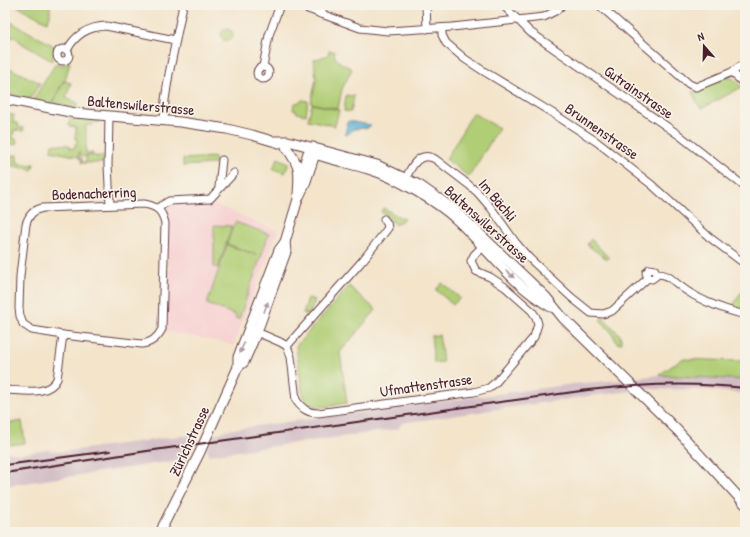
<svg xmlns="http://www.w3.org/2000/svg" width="750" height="537" viewBox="0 0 750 537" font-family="'Patrick Hand',sans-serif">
<rect width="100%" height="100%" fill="#f7f3e8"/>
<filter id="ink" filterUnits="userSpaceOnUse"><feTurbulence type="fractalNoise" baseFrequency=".025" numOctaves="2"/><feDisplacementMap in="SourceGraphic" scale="8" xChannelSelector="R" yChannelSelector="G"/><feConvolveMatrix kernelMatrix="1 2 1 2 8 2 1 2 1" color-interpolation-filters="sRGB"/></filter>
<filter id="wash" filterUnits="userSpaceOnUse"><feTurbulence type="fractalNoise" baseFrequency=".012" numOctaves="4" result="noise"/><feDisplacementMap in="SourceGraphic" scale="16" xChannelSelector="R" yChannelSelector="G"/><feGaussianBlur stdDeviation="0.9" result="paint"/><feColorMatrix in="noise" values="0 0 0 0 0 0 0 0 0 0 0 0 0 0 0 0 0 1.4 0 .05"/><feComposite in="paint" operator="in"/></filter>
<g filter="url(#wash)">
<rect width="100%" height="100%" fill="#f3e4ca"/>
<polygon fill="#f7cfd1" points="172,203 214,204 278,231 233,346 221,342 164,331 170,266 167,263 168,220 165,208 167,205"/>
<g fill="#d2bdc6">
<polygon points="659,375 745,380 745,394 708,390 650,389 588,396 402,423 398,429 209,455 207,449 215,434 227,430 573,384 619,380"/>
<polygon points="180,436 197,436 187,459 5,486 5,449 9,452 19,454 47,450 62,452"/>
</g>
<g fill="#b0ce75" stroke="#7d7650">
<polygon points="15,5 50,5 50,16 47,22"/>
<polygon points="7,20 56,47 52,61 21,43 17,38 11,37 5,48 5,22"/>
<circle cx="227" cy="35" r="6"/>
<path d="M329 51H334C334 62 344 64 352 69L342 89 338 109 311 103 316 79 314 60 328 55Z"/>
<polygon points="70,62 65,81 63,81 52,104 33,100 56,63 62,65"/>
<polygon points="5,66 40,83 30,99 5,93 9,80 5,78"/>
<polygon points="726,77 734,79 742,87 701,109 692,92"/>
<polygon points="64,81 71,83 66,98 78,103 77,108 53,104"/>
<polygon points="346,95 354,96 351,112 344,111"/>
<polygon points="303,100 308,101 306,115 297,113 297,111 293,110 294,104"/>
<polygon points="312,104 339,110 335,126 308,120"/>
<polygon points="473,113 499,128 469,177 446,159"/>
<polygon points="8,114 14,115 13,122 19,124 18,127 24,128 23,131 14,130 13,138 17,140 16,145 5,143 5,130"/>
<polygon points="70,118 79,119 79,121 80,119 99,121 98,123 97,122 93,122 93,125 86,125 86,153 93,153 93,155 86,155 85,157 79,155 79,152 79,157 51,151 52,144 69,145 70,148 75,148 75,144 77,143 77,139 75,139 76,129 75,127 69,126"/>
<polygon points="12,155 17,155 17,162 31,165 32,164 34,164 33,169 32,170 5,164 5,159 9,160"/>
<polygon points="86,156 97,156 97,158 98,156 103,156 103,163 81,163 81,159 78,158 82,158 82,162 86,162"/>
<polygon points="214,157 215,164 183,166 183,159"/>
<polygon points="278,158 289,163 285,173 273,169"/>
<polygon points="383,208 404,219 395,225 387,215 381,212"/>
<polygon points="235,222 269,234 239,319 235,318 236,315 207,304 227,245 257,255 227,244"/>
<polygon points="214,225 232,226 218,268 214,267"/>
<polygon points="591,239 609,258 607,259 587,245"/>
<polygon points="442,283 460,298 453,305 436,290"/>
<path d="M349 286 376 310 340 352 347 403C332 405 312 413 303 397L296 346Z"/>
<polygon points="745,287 745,313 731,308"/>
<polygon points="308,298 315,300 309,315 303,313"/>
<polygon points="603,317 620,335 622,343 617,343 612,333 600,320"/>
<polygon points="439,335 443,362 434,363 431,336"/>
<polygon points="682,359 738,361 745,360 745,380 659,375"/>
<polygon points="22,421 25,443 11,445 5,440 5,424"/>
</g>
<polygon fill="#59b1d6" stroke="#526880" points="348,121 371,125 368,128 354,129 347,135 345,134"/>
</g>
<g filter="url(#ink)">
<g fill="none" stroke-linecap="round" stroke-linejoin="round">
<defs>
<g id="minor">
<polyline points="297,5 360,28 388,31 452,27 544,17 557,10 562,5"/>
<polyline points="426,5 427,29"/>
<polyline points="503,5 530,32 679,135 745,187"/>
<polyline points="599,5 689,84 696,87 732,72 745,63"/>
<polyline points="320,14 324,5"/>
<polyline points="442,28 442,35 446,43 465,59 485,72 554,114 597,142 652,185 709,237 745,264"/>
<circle cx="63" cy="55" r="6"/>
<path d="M67 50C76 34 88 27 106 26L175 40"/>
<polyline points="263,67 269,35 280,5"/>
<circle cx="263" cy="73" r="6"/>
<polyline points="732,72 745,85"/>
<polyline points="109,117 108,165 110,205"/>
<polyline points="164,120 165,100 169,74 183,5"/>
<path d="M404 182C410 169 418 150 435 159L469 185 478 193 491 208 516 243 528 257 571 297 591 313 603 314 612 311 648 278 652 279 656 276V274"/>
<polyline points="219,187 222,160"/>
<path d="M144 204C156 206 162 210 165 223L162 329C158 337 152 343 142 344L63 335 32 330 23 324 20 316 19 308 20 276 26 224C29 215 33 210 43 208Z"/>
<polyline points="158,208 169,201 210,199 234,173"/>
<path d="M656 274C667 273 672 280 680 286 699 301 722 309 745 315"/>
<polyline points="648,278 646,273 649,269 655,270 656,274"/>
<path d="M252 330 280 342 287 346 291 357 296 400C302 409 308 413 318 413L474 392 489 388 496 382 534 337 538 324 536 317 532 311 505 287 490 277 476 271 471 261 474 255 486 243"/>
<polyline points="287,346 363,260 388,228 387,223 384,219"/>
<path d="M5 390C21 390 48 397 57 379L63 335"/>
</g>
<g id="major">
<polyline points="5,99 75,113 180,122 227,129 252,135 279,143"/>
<polyline points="275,141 288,141 377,165 419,185 455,210 546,297 563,318 677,430 745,504"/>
<path d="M286 147C300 166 300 171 298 194"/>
<path d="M318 155C334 160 351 164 368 169 395 177 437 201 457 220 488 249 513 286 551 307"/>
<polyline points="300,177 308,153 313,147"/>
<polyline points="238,367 244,362 257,332 286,252 285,242"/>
<polyline points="161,532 163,526 200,452 238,367 238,357 279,250 285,242 298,199 305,184 315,154 313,148"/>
</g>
</defs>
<use href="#minor" stroke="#633d43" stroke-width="9"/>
<use href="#major" stroke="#633d43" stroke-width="11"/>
<use href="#minor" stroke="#fff" stroke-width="7"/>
<use href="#major" stroke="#fff" stroke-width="9"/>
<g stroke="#4a1f2b" stroke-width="2">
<polyline points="5,465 110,451"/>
<path d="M5 473 147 451 588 390C640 384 693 382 745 388"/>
</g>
</g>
<defs><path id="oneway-solid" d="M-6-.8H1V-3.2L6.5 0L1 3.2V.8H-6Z"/></defs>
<g fill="#ae9aa0">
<use href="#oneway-solid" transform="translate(510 274) rotate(44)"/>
<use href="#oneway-solid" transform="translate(266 307) rotate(-70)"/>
<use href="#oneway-solid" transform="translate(242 348) rotate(112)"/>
</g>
</g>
<g text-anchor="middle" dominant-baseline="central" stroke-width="3.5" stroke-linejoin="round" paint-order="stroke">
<g font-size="15" fill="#4a1f2b" stroke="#f7f3e8">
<text transform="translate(639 92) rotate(35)">Gutrainstrasse</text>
<text transform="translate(141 105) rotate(5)">Baltenswilerstrasse</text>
<text transform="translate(602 131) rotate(35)">Brunnenstrasse</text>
<text transform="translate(94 193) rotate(-2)">Bodenacherring</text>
<text transform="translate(498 200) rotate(50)">Im Bächli</text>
<text transform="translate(487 224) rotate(42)">Baltenswilerstrasse</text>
<text transform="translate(426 385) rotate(-8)">Ufmattenstrasse</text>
<text transform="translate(189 441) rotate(-65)">Zürichstrasse</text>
</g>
</g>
<rect width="750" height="537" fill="none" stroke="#f7f3e8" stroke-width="20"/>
<g transform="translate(704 46) rotate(340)" stroke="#f7f3e8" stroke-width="3" paint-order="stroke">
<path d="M0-3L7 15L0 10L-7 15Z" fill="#4a1f2b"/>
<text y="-6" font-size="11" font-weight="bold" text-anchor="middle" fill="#4a1f2b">N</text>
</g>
</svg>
